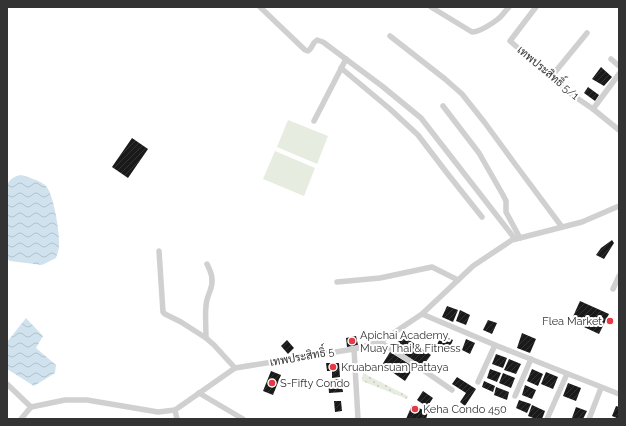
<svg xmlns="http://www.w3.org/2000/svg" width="626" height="426" viewBox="0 0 626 426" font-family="Raleway,Sarabun,sans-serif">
<defs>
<pattern id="grass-dots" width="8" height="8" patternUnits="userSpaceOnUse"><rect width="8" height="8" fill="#e6ecdf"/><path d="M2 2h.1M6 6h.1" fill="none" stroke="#c6cbc0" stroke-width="1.8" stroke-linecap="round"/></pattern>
<pattern id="water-waves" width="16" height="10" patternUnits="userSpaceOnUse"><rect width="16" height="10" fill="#cfe2ee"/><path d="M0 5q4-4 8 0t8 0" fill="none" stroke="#b2c2cd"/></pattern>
<pattern id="building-hatch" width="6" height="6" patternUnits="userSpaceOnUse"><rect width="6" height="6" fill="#1a1a1a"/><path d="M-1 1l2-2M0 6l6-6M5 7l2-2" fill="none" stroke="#333"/></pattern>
</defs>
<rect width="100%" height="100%" fill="#fff"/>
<polygon fill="url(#grass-dots)" points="363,373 408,396 407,399 362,381"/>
<g fill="#e6ecdf">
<polygon points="288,120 328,136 317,164 277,147"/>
<polygon points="275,151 315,168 304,196 263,179"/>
</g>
<g fill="url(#water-waves)">
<path d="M21 175C27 177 42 181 46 186 54 195 60 234 59 246 59 250 57 254 56 258L42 265 10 261 7 259V187C8 180 14 176 21 175Z"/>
<polygon points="26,318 43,336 36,348 56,365 55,373 34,386 7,369 7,342"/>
</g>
<g fill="url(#building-hatch)">
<polygon points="601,67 612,77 604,86 592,79"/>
<polygon points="588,87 599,95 595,101 584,93"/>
<polygon points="132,138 148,149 128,178 112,167"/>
<polygon points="612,240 614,243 604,259 596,255 601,248"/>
<polygon points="580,301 609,314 599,334 571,321"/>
<polygon points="447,306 458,310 453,322 442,317"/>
<polygon points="460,310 470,315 466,325 456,321"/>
<polygon points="488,320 497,323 492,334 483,330"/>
<polygon points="522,333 536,339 530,353 517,348"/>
<polygon points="441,335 453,340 449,349 437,345"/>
<polygon points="356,336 358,345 347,347 346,338"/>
<polygon points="406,338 431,355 422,367 391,345"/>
<polygon points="466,339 475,343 470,354 462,350"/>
<polygon points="287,340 294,348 288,354 281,346"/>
<polygon points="390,352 414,367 405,381 382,365"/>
<polygon points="496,354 507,358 503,368 492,364"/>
<polygon points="509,359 521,364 516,374 504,370"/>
<polygon points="326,363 339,363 340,377 332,378 332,371 327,371"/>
<polygon points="490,369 501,373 497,382 487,378"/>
<polygon points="532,369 543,374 538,386 527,381"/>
<polygon points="271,371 281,375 273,395 263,391"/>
<polygon points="546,372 558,377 553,389 541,384"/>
<polygon points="503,373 515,378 511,388 499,383"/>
<polygon points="457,377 476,389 465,406 460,402 466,393 452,384"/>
<polygon points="341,379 343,392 329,393 328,380"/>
<polygon points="484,381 495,386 493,392 482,387"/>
<polygon points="568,383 581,388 576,401 563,396"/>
<polygon points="525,385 536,390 532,399 522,395"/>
<polygon points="496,387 509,392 507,400 494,395"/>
<polygon points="423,391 433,398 427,407 417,400"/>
<polygon points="519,400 531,404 527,413 516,408"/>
<polygon points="334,401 341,401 342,411 335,412"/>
<polygon points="412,405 428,412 426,419 406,419"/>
<polygon points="532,405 545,411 542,419 536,419 528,416"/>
<polygon points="616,406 619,407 619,419 612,416"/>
<polygon points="576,407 587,411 583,419 575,419 572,418"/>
</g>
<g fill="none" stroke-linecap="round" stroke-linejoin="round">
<g stroke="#d0d0d0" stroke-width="5.5">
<path d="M260 7 305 50 308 51C312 49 312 43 317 40L323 42 382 86 421 118 515 239"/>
<path d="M431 7 472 32C479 32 492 24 498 19 502 16 505 11 509 7"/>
<polyline points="536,7 510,41 571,94 593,109 619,130"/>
<polyline points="390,36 445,79 462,94 485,123 515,164 562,227"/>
<polyline points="611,59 619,66"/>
<polyline points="341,68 390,109 418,135 447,173 482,217"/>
<polyline points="551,77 587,33"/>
<polyline points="443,106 479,153 503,195 506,201 506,212 520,238"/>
<polyline points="593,109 619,74"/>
<polyline points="314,121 346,59"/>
<polyline points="159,251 163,312 165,314 181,322 206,338 214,345 235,368"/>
<polyline points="337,282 380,278 432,267 458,280"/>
<polyline points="613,289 619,276"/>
<polyline points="422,314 495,345 619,394"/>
<path d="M206 338C206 327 205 316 206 306 206 301 208 296 210 291 214 281 212 274 207 264"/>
<polyline points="380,342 410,361 452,390"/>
<polyline points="354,349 358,419"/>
<polyline points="478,382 495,345"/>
<polyline points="7,384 31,407"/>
<polyline points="199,393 243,419"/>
<polyline points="515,396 531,359"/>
<polyline points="31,407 65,400 87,400 158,412 175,410 235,368 354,349 380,342 422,314 473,266 512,240 582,222 619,206"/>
<polyline points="175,410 177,419"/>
<polyline points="21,419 31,407"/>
<polyline points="547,419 567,374"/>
<polyline points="589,419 601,388"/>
</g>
</g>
<g fill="#e63946" stroke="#fff" stroke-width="1.5">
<circle cx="610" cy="321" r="4"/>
<circle cx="352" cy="341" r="4"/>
<circle cx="333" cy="367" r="4"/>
<circle cx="272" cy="383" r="4"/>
<circle cx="415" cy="409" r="4"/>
</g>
<g text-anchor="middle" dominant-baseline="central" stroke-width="4" stroke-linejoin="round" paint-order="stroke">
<g font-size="11" fill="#333" stroke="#fff">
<text transform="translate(548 73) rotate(40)">เทพประสิทธิ์ 5/1</text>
<text transform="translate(302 357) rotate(-10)">เทพประสิทธิ์ 5</text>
</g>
<g font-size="11" fill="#333" stroke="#fff" text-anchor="start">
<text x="602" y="321" text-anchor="end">Flea Market</text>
<text x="360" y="335">Apichai Academy,<tspan x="360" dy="13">Muay Thai &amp; Fitness</tspan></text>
<text x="341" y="367">Kruabansuan Pattaya</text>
<text x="280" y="383">S-Fifty Condo</text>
<text x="423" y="409">Keha Condo 450</text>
</g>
</g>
<rect width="626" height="426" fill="none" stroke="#333333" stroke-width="16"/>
</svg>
